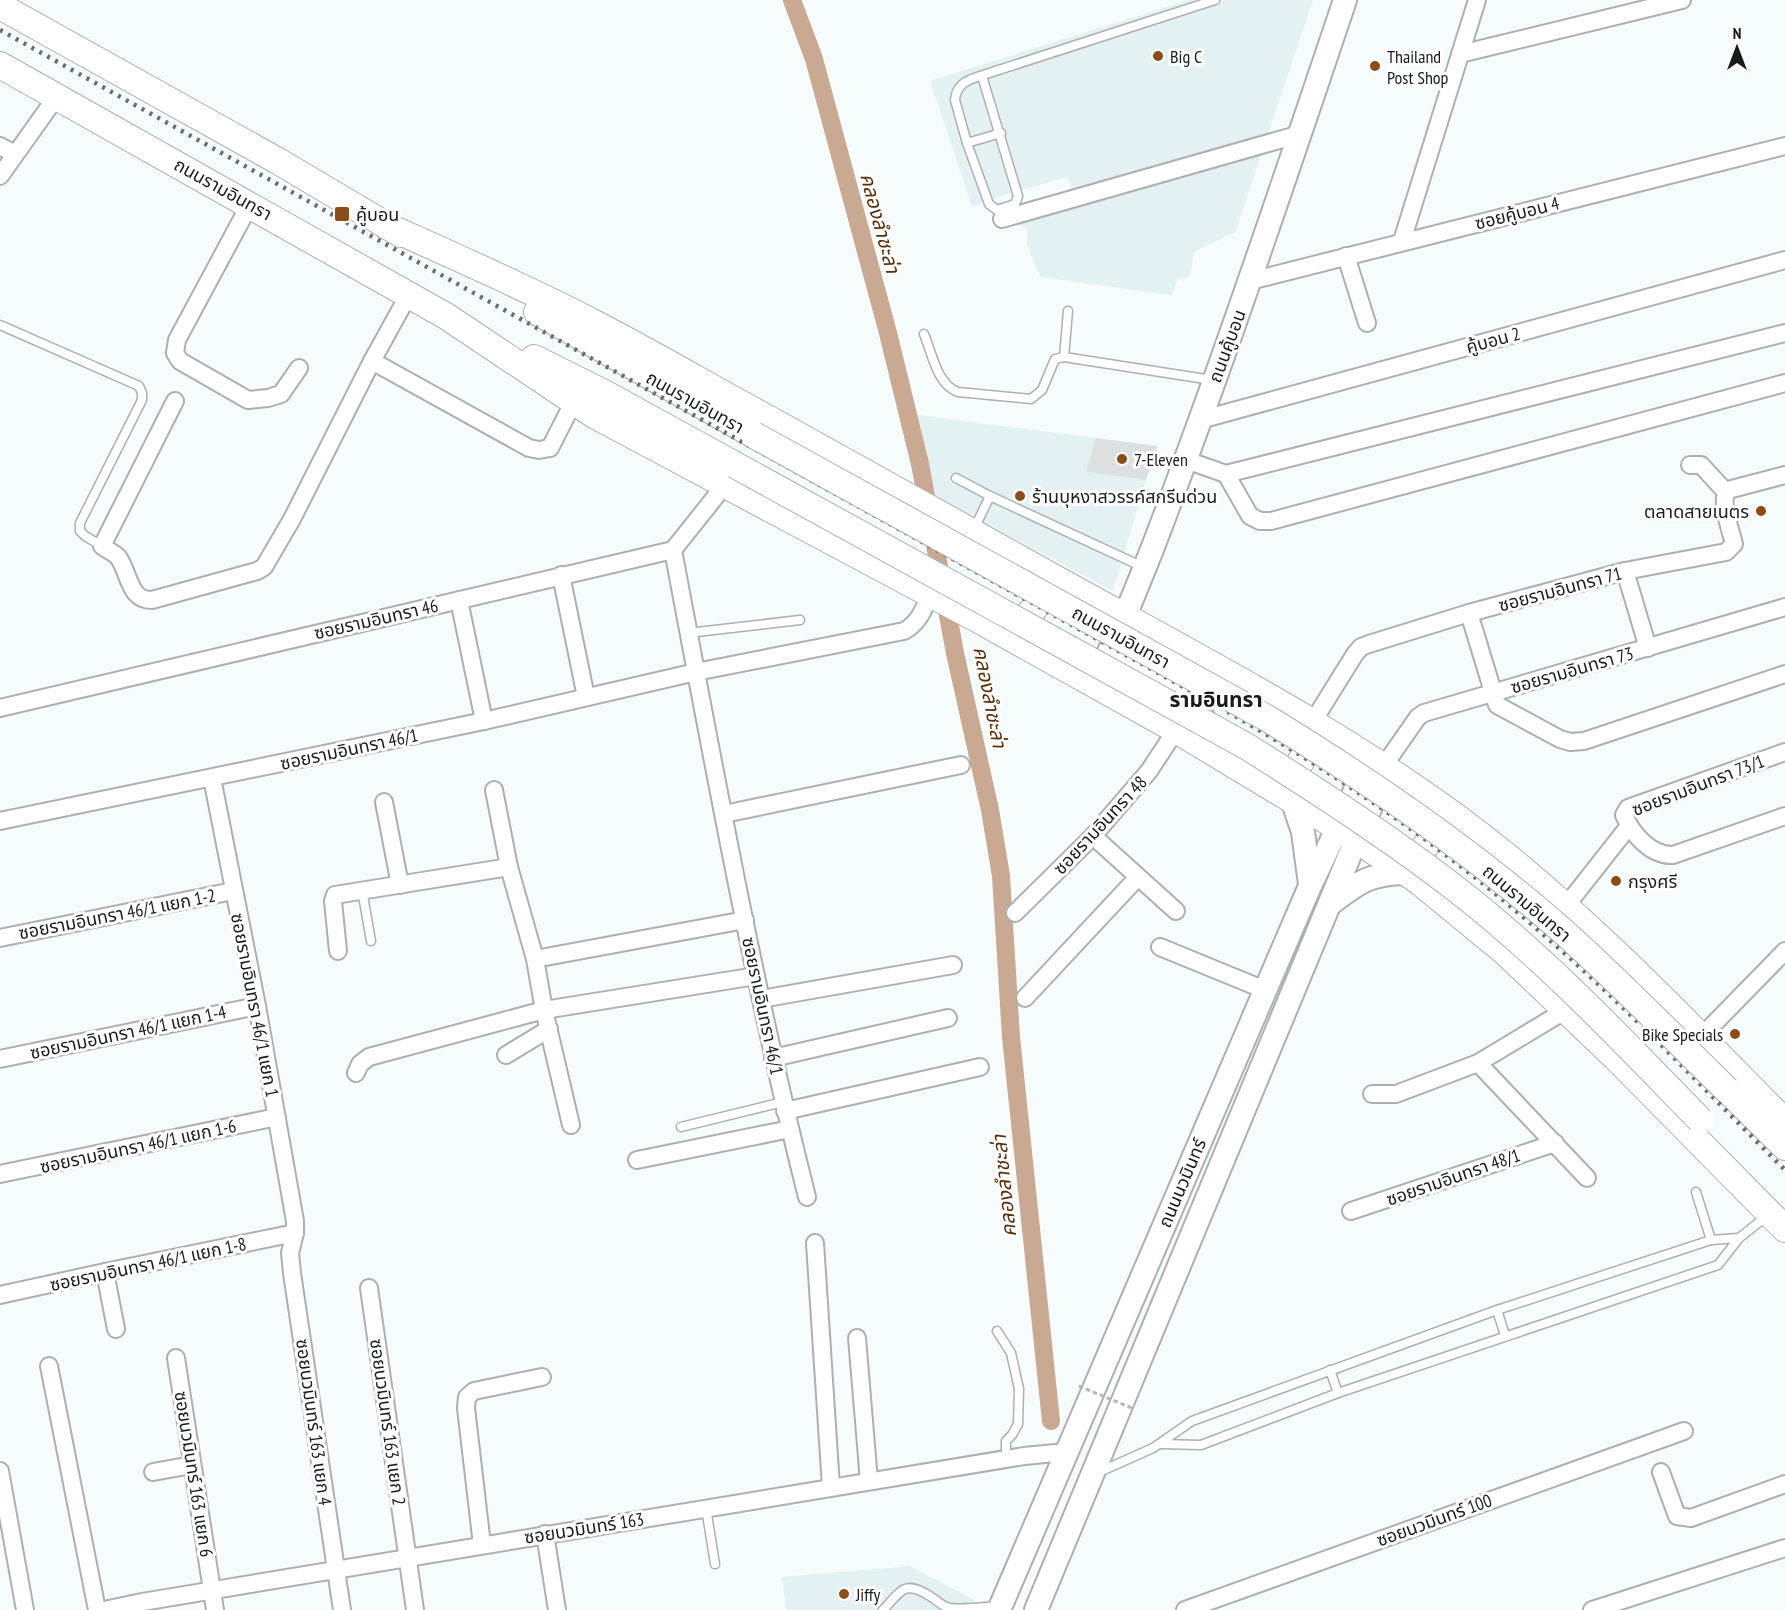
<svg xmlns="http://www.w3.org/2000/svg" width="1785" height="1610" viewBox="0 0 1785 1610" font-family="'PT Sans Narrow','Noto Sans Thai',sans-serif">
<rect width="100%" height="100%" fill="#f6fbfc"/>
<g fill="#e3f1f3">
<polygon points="1189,0 1313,0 1235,232 1195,251 1189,277 1178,279 1171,295 1040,277 1027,244 1027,228 1017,225 1021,206 1072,190 1067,177 1013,192 972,207 930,81"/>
<polygon points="917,415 1096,438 1087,472 1146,480 1113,591 934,496"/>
<polygon points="910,1566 974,1600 970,1610 786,1610 782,1577"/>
</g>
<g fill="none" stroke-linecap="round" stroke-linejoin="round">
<polyline stroke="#caa992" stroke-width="18" points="792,0 814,59 888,333 920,464 955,653 990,810 1001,876 1011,1037 1051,1421"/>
</g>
<polygon fill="#dce0e1" points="1096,438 1158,446 1146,480 1086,472"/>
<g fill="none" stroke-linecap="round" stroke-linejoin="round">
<defs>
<g id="lane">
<path d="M982 76 1018 196 1015 204 997 210 989 204 967 143 955 100C956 87 964 81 977 77L1215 0"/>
<polyline points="967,143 1001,133"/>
<polyline points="0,325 139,386 142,393 142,400 80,523 80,531 85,536 102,546"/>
<path d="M924 334C932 353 937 385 958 392L1031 399 1042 390 1055 359 1064 357 1212 380"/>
<polyline points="1064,357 1068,311"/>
<polyline points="956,478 990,496 1143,567"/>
<polyline points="973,531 990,496"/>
<polyline points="688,633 800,620"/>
<polyline points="362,890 371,941"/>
<polyline points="681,1127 783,1102"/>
<polyline points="1696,1192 1711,1240"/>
<polyline points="1497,1310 1505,1335"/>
<polyline points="997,1331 1011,1353 1019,1389 1018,1424 1012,1435 1006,1441 1006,1459"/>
<polyline points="1330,1370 1338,1393"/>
<polyline points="1161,1444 1201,1445 1338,1393 1718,1265 1739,1238 1767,1216"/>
<polyline points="1097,1473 1153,1448 1192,1421 1497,1310 1711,1240 1739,1238"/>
<polyline points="706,1508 715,1564"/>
<path d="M883 1610C903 1588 906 1580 933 1598 938 1602 944 1607 950 1608 964 1610 983 1607 998 1606"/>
</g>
<g id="street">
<polyline points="1460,54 1682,0"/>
<polyline points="0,146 15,154"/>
<polyline points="0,176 57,96"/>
<polyline points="250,204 177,340 175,353 180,361 248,400 268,398 281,394 299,368"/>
<polyline points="1002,219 1300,134"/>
<polyline points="1402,241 1477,0"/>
<polyline points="1346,256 1367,323"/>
<polyline points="1250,281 1785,146"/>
<polyline points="372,361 529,448 539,450 550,448 574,401"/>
<path d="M175 401 102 546C107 550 115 553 118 557 130 573 128 600 152 600L257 571 264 567 292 519 372 361 409 294"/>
<polyline points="1200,420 1785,260"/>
<polyline points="1186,460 1226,474 1785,333"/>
<polyline points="1690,465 1701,465 1726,492"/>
<polyline points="1226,474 1250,516 1260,521 1271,521 1785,383"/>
<path d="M673 550C714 767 753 984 807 1197"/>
<polyline points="1625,571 1648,648"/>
<polyline points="561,575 586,697"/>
<polyline points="459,600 484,721"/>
<polyline points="1469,613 1497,705 1560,739 1570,742 1584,741 1785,674"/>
<polyline points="0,708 673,550 724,486"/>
<path d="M1312 723 1355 654 1361 647 1369 644 1469 613 1625 571 1726 552 1734 544C1731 531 1719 500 1728 490L1785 475"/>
<path d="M1785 752 1628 808 1624 815C1632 834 1651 856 1673 855L1785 816"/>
<polyline points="1383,767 1418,717 1424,713 1785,607"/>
<polyline points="212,778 257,1006 295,1221 295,1233 290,1253 292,1273 342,1610"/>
<polyline points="494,790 509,867 535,959 544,1010 571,1125"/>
<polyline points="384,802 400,885"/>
<polyline points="724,814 961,765"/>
<path d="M0 821 484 721 696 672 904 631C919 623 924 609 930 594"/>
<polyline points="1093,836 1176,911"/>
<polyline points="1566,906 1629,826"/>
<polyline points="1015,913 1093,836 1149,771 1176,730"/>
<polyline points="0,938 233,891"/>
<polyline points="1160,947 1265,990"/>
<polyline points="338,951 333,901 335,895 509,867"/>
<polyline points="535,959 745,920"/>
<polyline points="1025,998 1138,877"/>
<polyline points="761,999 953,965"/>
<polyline points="1701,1037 1785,951"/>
<polyline points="506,1055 549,1029"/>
<polyline points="773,1058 948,1018"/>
<polyline points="0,1059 257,1006"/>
<polyline points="1478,1063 1587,1178"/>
<polyline points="356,1073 360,1064 369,1057 544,1010 756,976"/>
<polyline points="1372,1094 1396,1094 1478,1063 1566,1010"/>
<polyline points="785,1111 980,1067"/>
<polyline points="637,1160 790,1129"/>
<polyline points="0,1174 277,1117"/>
<polyline points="1351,1211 1555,1143"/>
<polyline points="815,1243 831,1487"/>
<polyline points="105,1272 116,1329"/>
<polyline points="369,1288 415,1610"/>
<polyline points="0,1295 105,1272 295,1233"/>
<polyline points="857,1338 869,1481"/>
<polyline points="176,1358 215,1610"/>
<polyline points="49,1366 97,1610"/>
<polyline points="0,1471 25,1610"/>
<polyline points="153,1472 192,1465"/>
<polyline points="1661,1472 1677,1516 1691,1518 1785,1484"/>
<polyline points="545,1534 557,1610"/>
<polyline points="482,1545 466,1408 467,1397 474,1391 542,1377"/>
<polyline points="104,1610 142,1602 1024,1456 1066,1452"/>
<polyline points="1185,1610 1684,1431"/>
<polyline points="1592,1610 1785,1548"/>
</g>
<g id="secondary">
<polyline points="1113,644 1118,657 1189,699 1198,708 1208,727"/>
<path d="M1094 684C1139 591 1172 497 1207 401 1255 268 1300 134 1345 0"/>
<polyline points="1292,799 1303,832 1310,884"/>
<path d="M1330 904C1359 882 1368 874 1406 873"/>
<polyline points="999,1610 1310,886 1368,763"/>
<polyline points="1036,1610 1356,840 1386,773"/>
</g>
<g id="primary">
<polyline points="0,6 278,161 401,234"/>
<polyline points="0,65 446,316 594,415 977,619 1176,730 1337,827 1417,880 1506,953 1616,1058 1785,1229"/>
<path d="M387 226C456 257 525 287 592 322 652 353 710 387 769 419 854 467 940 514 1026 562 1179 648 1339 727 1479 834 1590 920 1686 1022 1785 1122"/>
<polyline points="537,312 754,435"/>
<polyline points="534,358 606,394 735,465"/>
<path d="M1002 630C1023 621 1054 601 1040 574"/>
<path d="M1270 778C1302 770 1313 756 1301 723"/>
<path d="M1417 880C1419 848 1426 832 1462 832"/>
<polyline points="1727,1090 1785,1147"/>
</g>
</defs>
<use href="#lane" stroke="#acb0b1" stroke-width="11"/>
<use href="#street" stroke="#acb0b1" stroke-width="20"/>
<use href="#secondary" stroke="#acb0b1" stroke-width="26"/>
<use href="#primary" stroke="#acb0b1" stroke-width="28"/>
<use href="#lane" stroke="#fff" stroke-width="8"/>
<use href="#street" stroke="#fff" stroke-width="16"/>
<use href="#secondary" stroke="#fff" stroke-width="22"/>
<use href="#primary" stroke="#fff" stroke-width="26"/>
<path stroke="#6b6e6e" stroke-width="4.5" stroke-dasharray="3 6" stroke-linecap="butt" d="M0 30 1223 709C1338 775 1446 848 1545 936 1629 1009 1706 1091 1785 1170"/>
<defs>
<g id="primary-bridge">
<path d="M754 435 1265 717C1367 779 1466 847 1557 926 1616 978 1671 1035 1727 1090"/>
<path d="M735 465 1246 746C1318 791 1389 837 1456 889 1545 958 1622 1040 1700 1120"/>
</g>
</defs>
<use href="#primary-bridge" stroke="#acb0b1" stroke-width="28" stroke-linecap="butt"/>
<polyline stroke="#b3b7b8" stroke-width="3" stroke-dasharray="4.5 3" stroke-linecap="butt" points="1079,1386 1134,1409"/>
<use href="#primary-bridge" stroke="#fff" stroke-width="26"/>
</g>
<g fill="#8c4c15" stroke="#fff" stroke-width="2">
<circle cx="1158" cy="56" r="6"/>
<circle cx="1375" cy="66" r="6"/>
<rect x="334" y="206" width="16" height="16" rx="3"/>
<circle cx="1122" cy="459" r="6"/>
<circle cx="1020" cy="496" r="6"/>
<circle cx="1761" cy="511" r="6"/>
<circle cx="1616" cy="881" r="6"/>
<circle cx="1735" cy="1034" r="6"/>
<circle cx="844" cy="1594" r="6"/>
</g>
<g text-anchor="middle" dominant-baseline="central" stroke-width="6" stroke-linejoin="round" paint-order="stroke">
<g font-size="18" fill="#191b1b" stroke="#fff" text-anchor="start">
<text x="1170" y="56">Big C</text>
<text x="1387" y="56">Thailand<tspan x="1387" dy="21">Post Shop</tspan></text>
<text x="356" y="214">คู้บอน</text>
<text x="1134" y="459">7-Eleven</text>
<text x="1032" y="496">ร้านบุหงาสวรรค์สกรีนด่วน</text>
<text x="1749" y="511" text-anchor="end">ตลาดสายเนตร</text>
<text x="1628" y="881">กรุงศรี</text>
<text x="1723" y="1034" text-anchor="end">Bike Specials</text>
<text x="856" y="1594">Jiffy</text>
</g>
<g font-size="18" fill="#191b1b" stroke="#fff">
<text transform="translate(223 189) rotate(29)">ถนนรามอินทรา</text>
<text transform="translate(1517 213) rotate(-14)">ซอยคู้บอน 4</text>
<text transform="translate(1493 340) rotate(-15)">คู้บอน 2</text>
<text transform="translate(1227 346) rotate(-70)">ถนนคู้บอน</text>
<text transform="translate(695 402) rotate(29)">ถนนรามอินทรา</text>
<text transform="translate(1560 589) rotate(-15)">ซอยรามอินทรา 71</text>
<text transform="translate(376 619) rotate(-13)">ซอยรามอินทรา 46</text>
<text transform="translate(1121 637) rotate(29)">ถนนรามอินทรา</text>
<text transform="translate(1572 670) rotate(-16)">ซอยรามอินทรา 73</text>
<text transform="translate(349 749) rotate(-12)">ซอยรามอินทรา 46/1</text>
<text transform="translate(1698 785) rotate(-21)">ซอยรามอินทรา 73/1</text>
<text transform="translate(1100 825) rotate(-47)">ซอยรามอินทรา 48</text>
<text transform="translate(1527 903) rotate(40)">ถนนรามอินทรา</text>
<text transform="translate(117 914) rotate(-11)">ซอยรามอินทรา 46/1 แยก 1-2</text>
<text transform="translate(255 1005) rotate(79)">ซอยรามอินทรา 46/1 แยก 1</text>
<text transform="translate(763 1006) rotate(78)">ซอยรามอินทรา 46/1</text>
<text transform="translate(128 1032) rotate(-12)">ซอยรามอินทรา 46/1 แยก 1-4</text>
<text transform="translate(138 1146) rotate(-12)">ซอยรามอินทรา 46/1 แยก 1-6</text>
<text transform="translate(1453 1177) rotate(-19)">ซอยรามอินทรา 48/1</text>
<text transform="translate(1182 1183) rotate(-67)">ถนนนวมินทร์</text>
<text transform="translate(148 1264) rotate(-12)">ซอยรามอินทรา 46/1 แยก 1-8</text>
<text transform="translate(314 1422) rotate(82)">ซอยนวมินทร์ 163 แยก 4</text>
<text transform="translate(388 1422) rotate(82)">ซอยนวมินทร์ 163 แยก 2</text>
<text transform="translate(194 1474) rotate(81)">ซอยนวมินทร์ 163 แยก 6</text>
<text transform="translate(1434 1520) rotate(-20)">ซอยนวมินทร์ 100</text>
<text transform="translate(584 1528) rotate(-9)">ซอยนวมินทร์ 163</text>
</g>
<g font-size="20" font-style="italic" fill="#592e07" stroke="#fff">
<text transform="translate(880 223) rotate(75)">คลองลำชะล่า</text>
<text transform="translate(990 697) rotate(79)">คลองลำชะล่า</text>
<text transform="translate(1004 1186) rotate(-96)">คลองลำชะล่า</text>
</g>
<g font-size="21" font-weight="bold" fill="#191b1b" stroke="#fff">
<text x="1216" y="699">รามอินทรา</text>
</g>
</g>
<g transform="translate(1737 48)" stroke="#ffffff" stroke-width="4.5" paint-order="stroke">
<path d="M0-4.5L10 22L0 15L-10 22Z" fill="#191b1b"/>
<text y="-9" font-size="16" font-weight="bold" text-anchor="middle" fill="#191b1b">N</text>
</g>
</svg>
